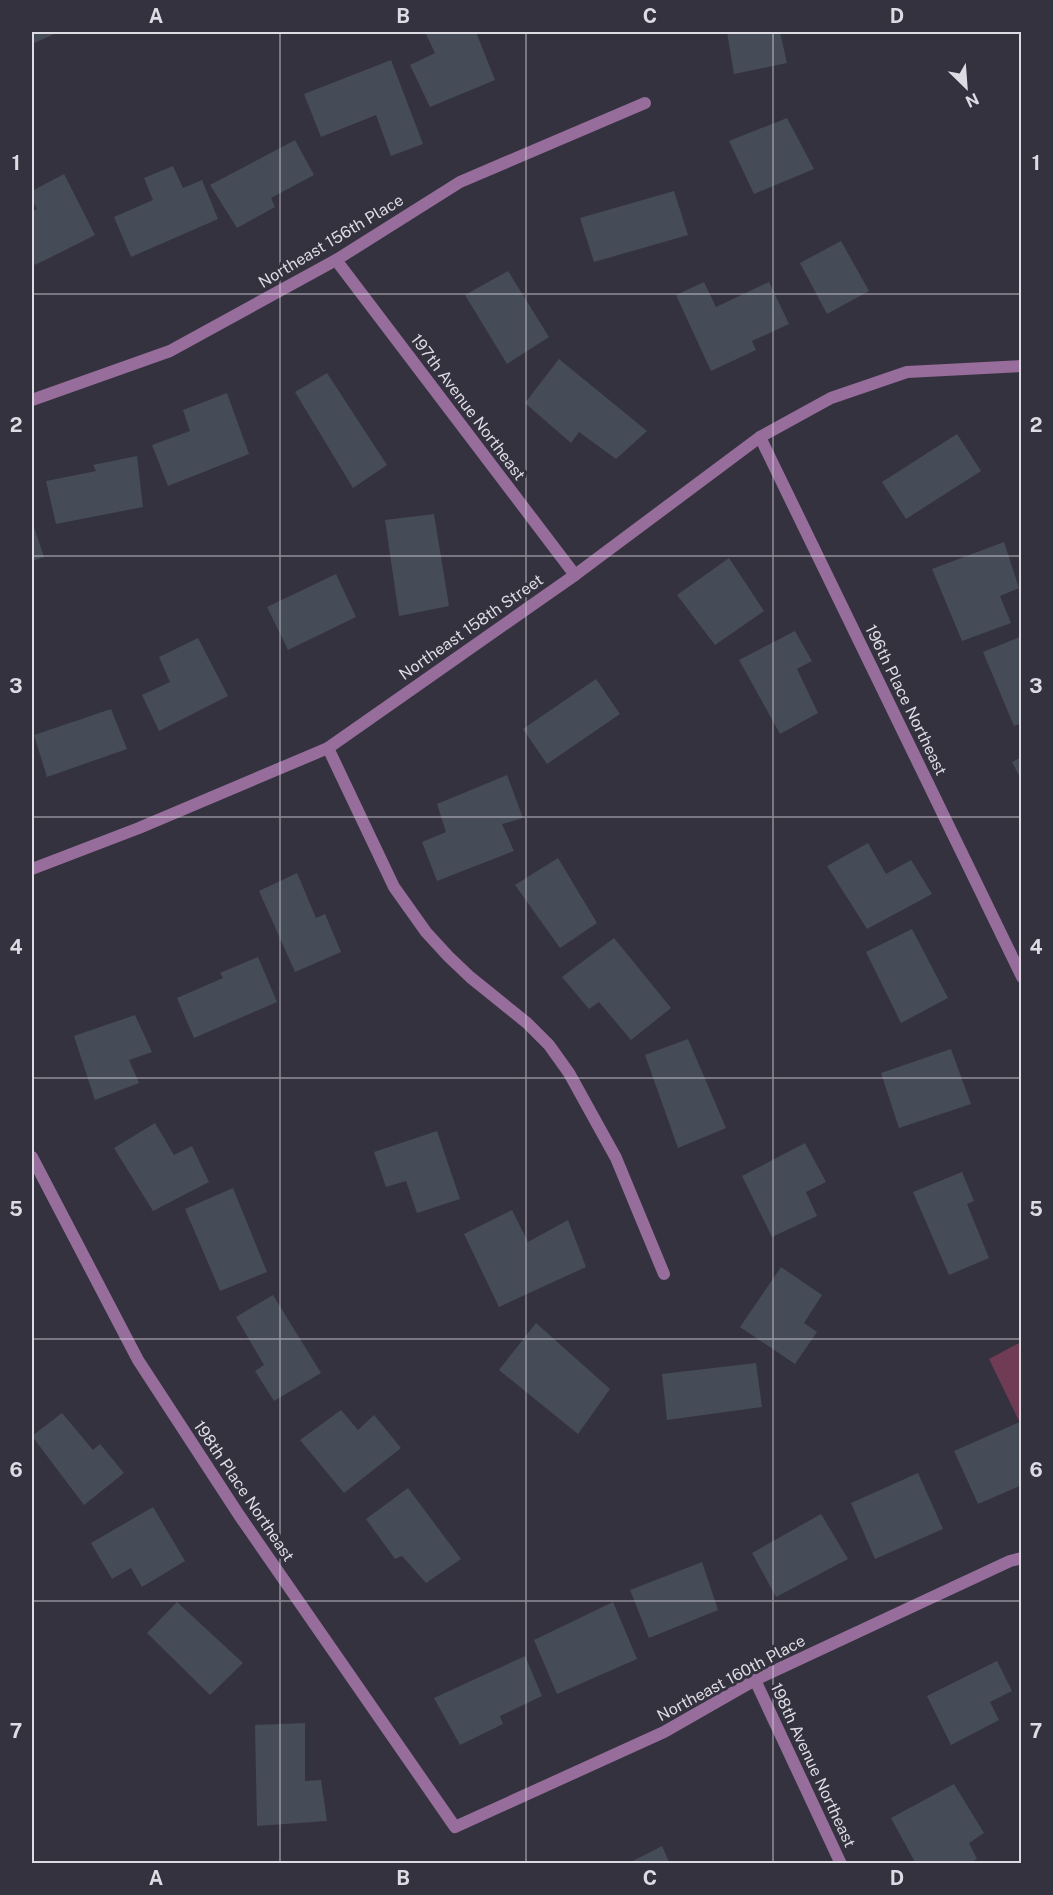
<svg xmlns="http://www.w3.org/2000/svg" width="1053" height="1895" viewBox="0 0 1053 1895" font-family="'Public Sans',sans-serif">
<rect width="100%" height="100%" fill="#35323f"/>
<polygon fill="#703b54" points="1021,1342 1021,1425 989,1359"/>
<g fill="#454b57">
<polygon points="32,32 59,32 32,44"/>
<polygon points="431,32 476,32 495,80 430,107 410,65 435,53 426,34"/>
<polygon points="727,32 780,32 787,63 734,74"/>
<polygon points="391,60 423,144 391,156 376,115 321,137 304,94"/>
<polygon points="787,118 814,169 754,194 729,141"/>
<polygon points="295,140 314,175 271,198 275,207 237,228 210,185"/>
<polygon points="173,166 183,188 202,180 218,219 131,257 114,217 153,200 144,178"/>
<polygon points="64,174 95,235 35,265 32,259 32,212 37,209 32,199 32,191"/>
<polygon points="674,191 688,235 594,262 580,218"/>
<polygon points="841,241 869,291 827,314 800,263"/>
<polygon points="508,271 549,337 507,364 465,295"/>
<polygon points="704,282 716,307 769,282 789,324 752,341 756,350 711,371 676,295"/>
<polygon points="559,359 647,431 616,459 579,432 571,443 525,403"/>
<polygon points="327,373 387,465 353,488 295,392"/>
<polygon points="227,393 249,454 168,486 152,445 190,431 183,410"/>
<polygon points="957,434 981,471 906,519 882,482"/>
<polygon points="137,456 143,507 56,524 46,481 96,471 93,465"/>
<polygon points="434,514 449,606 399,616 385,520"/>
<polygon points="32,521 44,557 32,561"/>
<polygon points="1004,542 1019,588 1000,596 1011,623 962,641 932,569"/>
<polygon points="729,558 764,611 715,645 677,595"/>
<polygon points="336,574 356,617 288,650 267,607"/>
<polygon points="795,631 812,661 797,669 818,713 780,734 739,660"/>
<polygon points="1022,636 1022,723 1014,726 983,652"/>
<polygon points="198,638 228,696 159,731 142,695 170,682 159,657"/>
<polygon points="596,679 620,714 547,764 523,729"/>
<polygon points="111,709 127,749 47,777 34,735"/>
<polygon points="1022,757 1022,781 1012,762"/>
<polygon points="507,775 523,818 502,824 514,851 437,881 422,842 446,832 437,804"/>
<polygon points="868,843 886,874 911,860 932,894 867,929 827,866"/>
<polygon points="558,858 597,923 560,948 515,885"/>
<polygon points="297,873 316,918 325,914 341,952 295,972 259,891"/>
<polygon points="912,929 948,998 901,1023 866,952"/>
<polygon points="614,938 671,1008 631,1040 599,1002 589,1009 562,977"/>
<polygon points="258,957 277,1002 194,1038 177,998 223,978 220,973"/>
<polygon points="135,1015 152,1052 129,1060 139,1083 95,1100 74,1036"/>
<polygon points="688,1039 726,1128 678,1148 645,1055"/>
<polygon points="951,1049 971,1104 899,1128 881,1073"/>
<polygon points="155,1123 174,1155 192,1146 209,1182 153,1211 114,1148"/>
<polygon points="437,1131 460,1199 417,1213 406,1181 386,1187 374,1152"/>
<polygon points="805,1143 826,1182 806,1192 817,1216 772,1237 742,1176"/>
<polygon points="962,1172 974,1201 967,1204 989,1258 949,1275 913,1192"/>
<polygon points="233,1188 267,1272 220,1291 185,1209"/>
<polygon points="512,1210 528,1242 568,1220 586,1267 499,1307 464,1234"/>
<polygon points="781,1267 822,1295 804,1323 817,1332 795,1364 740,1327"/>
<polygon points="273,1295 321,1373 274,1401 255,1371 264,1365 236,1317"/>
<polygon points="536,1323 610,1389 578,1434 499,1370"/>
<polygon points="756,1363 762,1407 667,1420 662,1374"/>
<polygon points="341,1410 358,1430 374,1415 401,1448 344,1493 300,1440"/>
<polygon points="62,1413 93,1450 100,1444 124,1473 84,1505 32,1436"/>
<polygon points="1022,1421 1022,1485 978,1504 954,1451"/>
<polygon points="918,1473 943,1529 875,1559 851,1503"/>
<polygon points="408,1488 461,1559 426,1583 402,1556 395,1559 366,1519"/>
<polygon points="153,1507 185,1561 142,1587 131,1568 112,1579 91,1543"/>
<polygon points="821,1514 848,1559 776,1597 752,1553"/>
<polygon points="702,1562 718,1610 649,1638 630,1590"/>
<polygon points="177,1602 243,1663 210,1695 147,1633"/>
<polygon points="613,1602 637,1659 557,1694 534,1640"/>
<polygon points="525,1656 542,1696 500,1716 503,1724 460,1745 434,1698"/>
<polygon points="997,1661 1012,1691 990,1702 999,1720 951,1745 927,1696"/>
<polygon points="305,1723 305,1781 321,1780 327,1821 257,1826 255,1725"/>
<polygon points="954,1784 984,1833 969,1843 977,1859 969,1864 916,1864 891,1818"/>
<polygon points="662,1846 670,1864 627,1864"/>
</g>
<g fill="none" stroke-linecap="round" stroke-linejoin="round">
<g stroke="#966d9b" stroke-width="12">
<polyline points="336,260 575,575"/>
<polyline points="32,400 170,351 336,260 460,182 645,103"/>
<polyline points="760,437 1022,977"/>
<polyline points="328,748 394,887 426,932 448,956 470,977 527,1023 549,1045 569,1073 616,1158 664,1274"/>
<polyline points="32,869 139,828 328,748 575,575 760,437 831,398 907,372 1022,366"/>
<polyline points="32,1157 138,1360 239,1515 455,1827 664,1732 755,1680 1010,1561 1022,1558"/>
<polyline points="755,1680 841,1864"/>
</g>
</g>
<path fill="none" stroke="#dddbe3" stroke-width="1.5" stroke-opacity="0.55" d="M280 32V1864M526 32V1864M773 32V1864M32 294H1022M32 556H1022M32 817H1022M32 1078H1022M32 1339H1022M32 1601H1022"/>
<g text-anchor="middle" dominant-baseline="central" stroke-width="6" stroke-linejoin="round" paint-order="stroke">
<g font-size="16" fill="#dddbe3" stroke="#35323f">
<text transform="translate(331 241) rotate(-31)">Northeast 156th Place</text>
<text transform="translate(468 407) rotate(53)">197th Avenue Northeast</text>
<text transform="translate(471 627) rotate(-35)">Northeast 158th Street</text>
<text transform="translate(906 700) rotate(64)">196th Place Northeast</text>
<text transform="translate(244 1491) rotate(56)">198th Place Northeast</text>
<text transform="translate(731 1678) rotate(-28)">Northeast 160th Place</text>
<text transform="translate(813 1765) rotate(65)">198th Avenue Northeast</text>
</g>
</g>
<rect width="1053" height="1895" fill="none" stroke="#35323f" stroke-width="66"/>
<g transform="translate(966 87) rotate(155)" stroke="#35323f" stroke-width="4.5" paint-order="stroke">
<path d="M0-4.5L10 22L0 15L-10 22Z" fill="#dddbe3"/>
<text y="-9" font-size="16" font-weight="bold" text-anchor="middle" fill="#dddbe3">N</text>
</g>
<rect x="33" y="33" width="987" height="1829" fill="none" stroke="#dddbe3" stroke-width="2"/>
<g font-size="20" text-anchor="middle" font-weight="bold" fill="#dddbe3">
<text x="156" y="23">A</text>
<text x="403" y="23">B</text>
<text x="650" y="23">C</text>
<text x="897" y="23">D</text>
<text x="16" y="170">1</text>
<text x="1036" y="170">1</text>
<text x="16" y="432">2</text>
<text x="1036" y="432">2</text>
<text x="16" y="693">3</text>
<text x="1036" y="693">3</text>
<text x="16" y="954">4</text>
<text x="1036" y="954">4</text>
<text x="16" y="1216">5</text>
<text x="1036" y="1216">5</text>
<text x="16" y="1477">6</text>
<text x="1036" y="1477">6</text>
<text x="16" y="1738">7</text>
<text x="1036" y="1738">7</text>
<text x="156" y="1885">A</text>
<text x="403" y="1885">B</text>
<text x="650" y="1885">C</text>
<text x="897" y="1885">D</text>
</g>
</svg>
